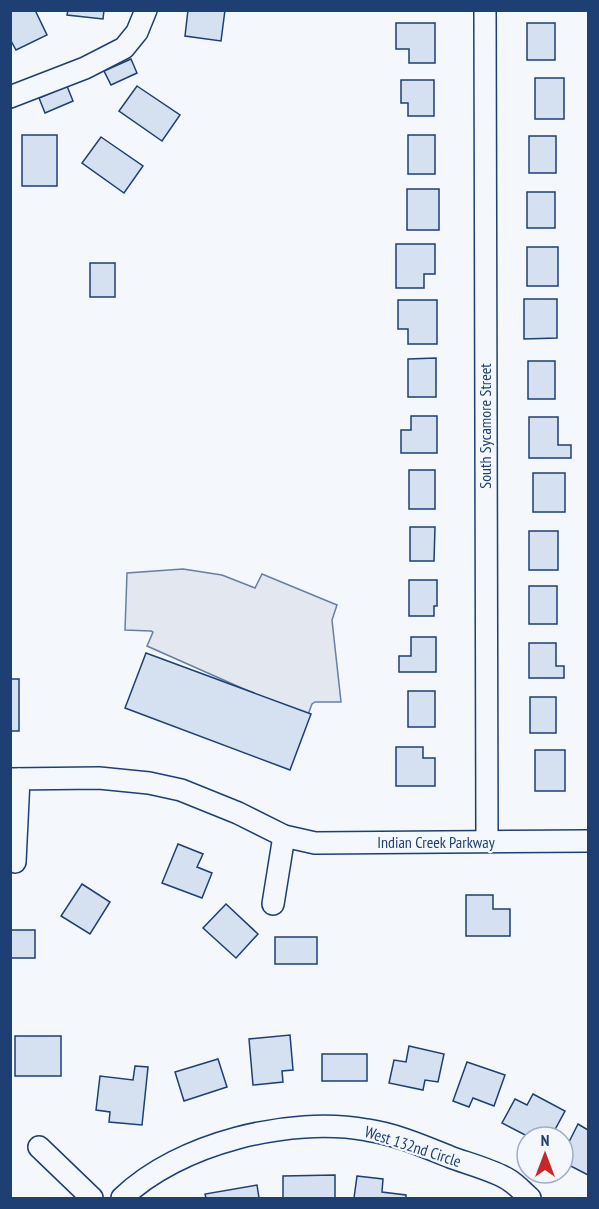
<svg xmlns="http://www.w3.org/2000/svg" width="599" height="1209" viewBox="0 0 599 1209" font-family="'PT Sans Narrow',sans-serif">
<rect width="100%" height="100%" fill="#f4f7fb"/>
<polygon fill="#e3e8f0" stroke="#687fa3" stroke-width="1.5" points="183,569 222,575 255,588 262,574 337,605 332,620 341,702 315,702 312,704 307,717 147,646 153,632 151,631 125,630 127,573"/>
<g fill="#d5e0f0" stroke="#1d3f73" stroke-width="1.5">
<polygon points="10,10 35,10 47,35 16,50 10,39"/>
<polygon points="68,10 104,10 103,19 67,15"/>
<polygon points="188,10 225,10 221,41 185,36"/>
<polygon points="396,23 435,23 435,63 409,63 409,49 396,49"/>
<rect x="527" y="23" width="28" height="37"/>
<polygon points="131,59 137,73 111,85 104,71"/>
<rect x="535" y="78" width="29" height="41"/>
<polygon points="401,80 434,80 434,116 408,116 408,103 401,103"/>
<polygon points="67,86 73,101 45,113 39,98"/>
<polygon points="137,86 180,115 162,141 119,111"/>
<rect x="22" y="135" width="35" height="51"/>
<rect x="408" y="135" width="27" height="39"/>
<rect x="529" y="136" width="27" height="37"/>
<polygon points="101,137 143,166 124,193 82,163"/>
<rect x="407" y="189" width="32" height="41"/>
<rect x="527" y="192" width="28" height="36"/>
<polygon points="396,244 435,244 435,274 424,274 424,288 396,288"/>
<rect x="527" y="247" width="31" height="39"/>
<rect x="90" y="263" width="25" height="34"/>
<polygon points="524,299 557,299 557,338 524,339"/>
<polygon points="398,300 437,300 437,344 408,344 408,329 398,329"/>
<polygon points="436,358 436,397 408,397 408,359"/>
<rect x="528" y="361" width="27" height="38"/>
<polygon points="411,416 437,416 437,453 401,453 401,430 411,430"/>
<polygon points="529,417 558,417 558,445 571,445 571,458 529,458"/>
<rect x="409" y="470" width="26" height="39"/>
<rect x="533" y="473" width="32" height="39"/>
<polygon points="410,527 435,527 434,561 410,561"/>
<rect x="529" y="531" width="29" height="39"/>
<polygon points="409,580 437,580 437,606 434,606 434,616 409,616"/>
<rect x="529" y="586" width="28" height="38"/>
<polygon points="411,637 436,637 436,672 399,672 399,656 411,656"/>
<polygon points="529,643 556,643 556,666 564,666 564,678 529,678"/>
<polygon points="146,653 311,714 290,770 125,708"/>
<rect x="10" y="679" width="9" height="52"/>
<rect x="408" y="691" width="27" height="36"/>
<rect x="530" y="697" width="26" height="36"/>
<polygon points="396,747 423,747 423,758 435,758 435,786 396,786"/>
<rect x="535" y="750" width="30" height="41"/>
<polygon points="178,844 203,854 197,867 212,873 202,898 162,883"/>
<polygon points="82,884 110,902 90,934 61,916"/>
<polygon points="466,895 493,895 493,909 510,909 510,936 466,936"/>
<polygon points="226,904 258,934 236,958 203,928"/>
<rect x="10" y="930" width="25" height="28"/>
<rect x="275" y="937" width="42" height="27"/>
<polygon points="290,1035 293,1070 282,1071 283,1082 253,1085 249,1039"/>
<rect x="15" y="1036" width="46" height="40"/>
<polygon points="409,1046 444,1054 438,1082 425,1080 423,1090 389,1083 394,1060 406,1062"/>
<rect x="322" y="1054" width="45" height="27"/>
<polygon points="218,1059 227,1087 184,1101 175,1072"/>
<polygon points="467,1062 505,1075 494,1106 473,1098 469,1107 453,1101"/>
<polygon points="135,1066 148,1067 142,1125 109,1122 110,1112 96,1110 100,1076 133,1080"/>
<polygon points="533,1094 565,1111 551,1137 537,1130 533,1137 529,1137 502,1123 515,1099 527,1105"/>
<polygon points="578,1124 588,1130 588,1175 563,1162 563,1154"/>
<polygon points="335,1175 335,1198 283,1198 283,1176"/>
<polygon points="357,1176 383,1179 382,1192 406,1195 406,1198 354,1198"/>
<polygon points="257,1185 259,1198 206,1198 205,1194"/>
</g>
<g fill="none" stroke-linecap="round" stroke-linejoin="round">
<defs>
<g id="minor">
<polyline points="485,10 487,841"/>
<polyline points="10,97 85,68 124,48 137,32 146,10"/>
<polyline points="10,779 99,778 149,783 181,790 238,813 284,836 315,843 588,841"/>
<polyline points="15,862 19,779"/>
<polyline points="273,904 284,836"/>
<polyline points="39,1147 92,1198"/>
<path d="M122 1198C179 1143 290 1116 367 1130 395 1134 423 1146 450 1157 466 1163 496 1171 509 1180 517 1185 523 1192 530 1198"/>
</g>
</defs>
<use href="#minor" stroke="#1d3f73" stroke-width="24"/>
<use href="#minor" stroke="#f4f7fb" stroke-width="21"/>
</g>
<g text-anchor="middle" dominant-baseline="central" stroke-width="4.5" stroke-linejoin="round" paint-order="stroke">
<g font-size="16" fill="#1d3f73" stroke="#f4f7fb">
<text transform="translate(485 426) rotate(-90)">South Sycamore Street</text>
<text x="436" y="842">Indian Creek Parkway</text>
<text transform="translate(413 1146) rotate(18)">West 132nd Circle</text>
</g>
</g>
<rect width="599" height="1209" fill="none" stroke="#1d3f73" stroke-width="24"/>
<g transform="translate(545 1155)"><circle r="28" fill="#f4f7fb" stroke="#9eadc5" stroke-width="1.5"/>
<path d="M0-4.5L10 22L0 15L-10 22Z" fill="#c62828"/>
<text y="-9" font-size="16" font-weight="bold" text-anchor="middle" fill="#1d3f73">N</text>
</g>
</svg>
